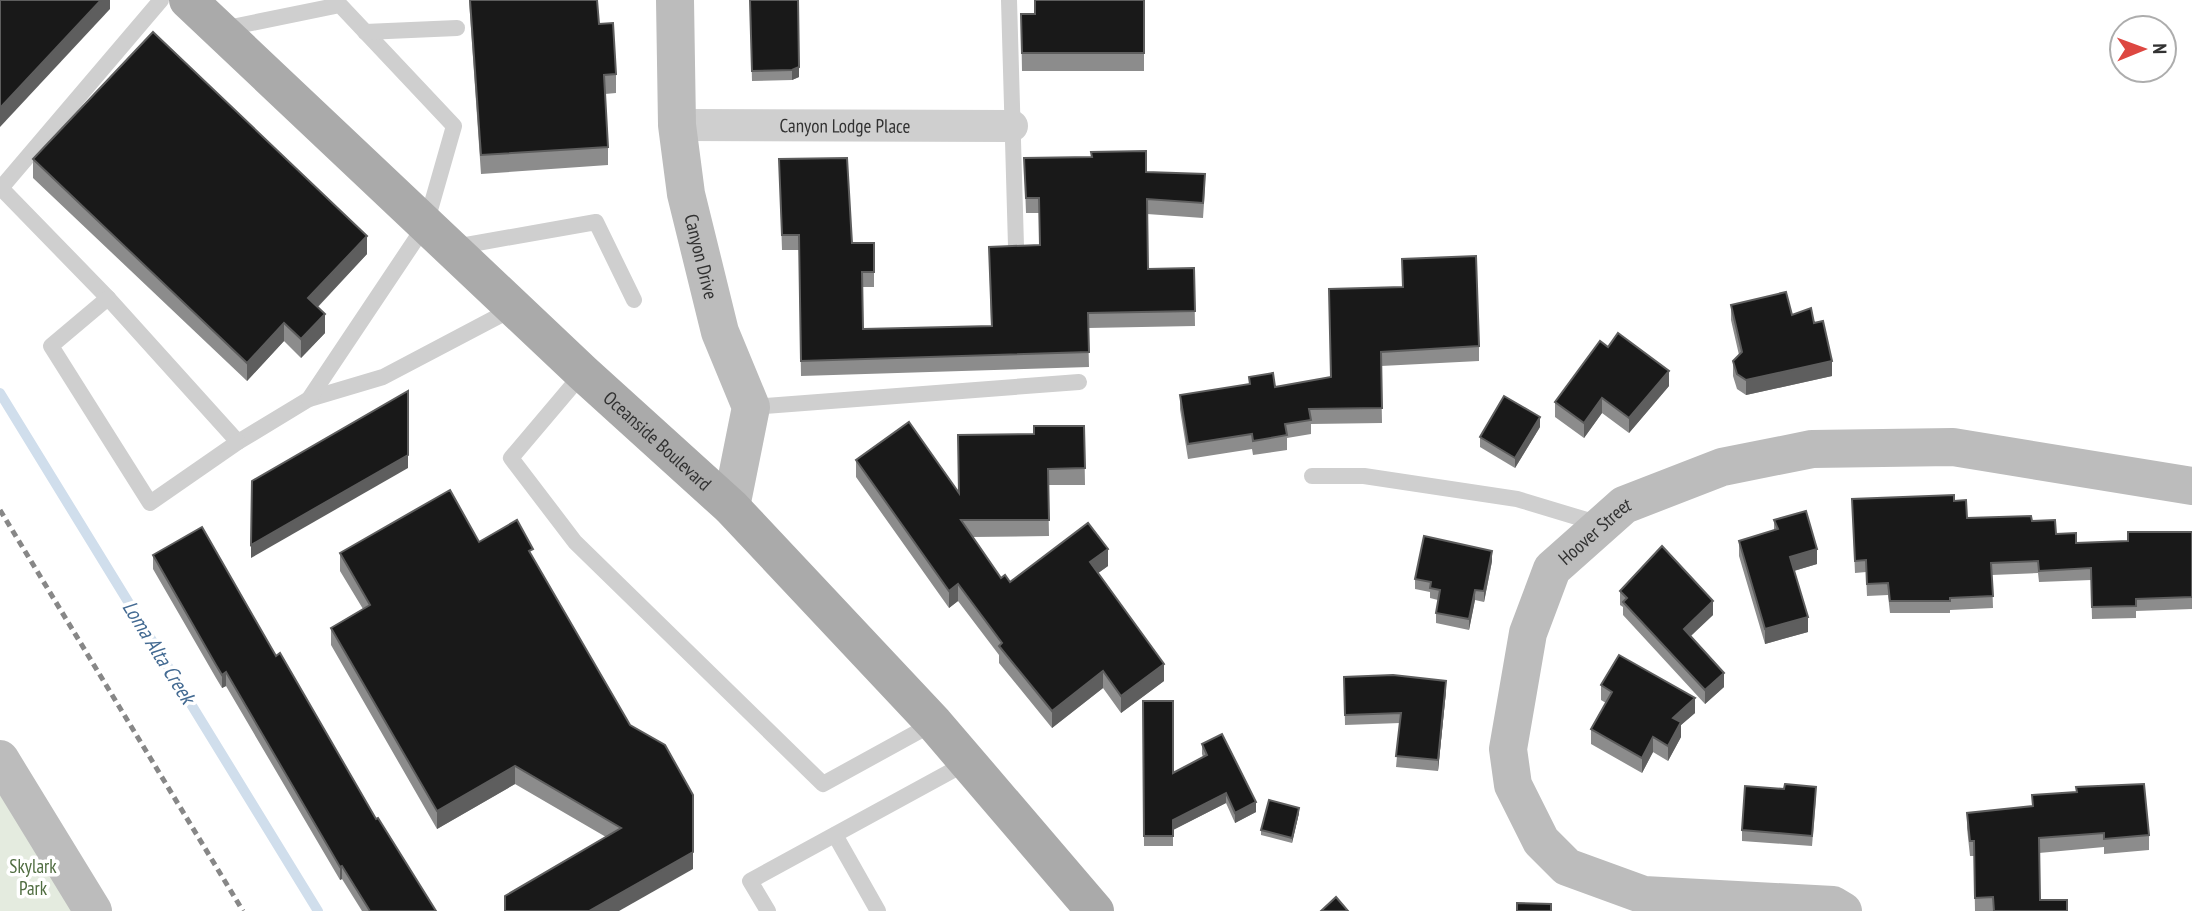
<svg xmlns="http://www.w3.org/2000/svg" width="2192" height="911" viewBox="0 0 2192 911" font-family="'PT Sans Narrow',sans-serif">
<rect width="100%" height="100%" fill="#fff"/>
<polygon fill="#e4ebdf" points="0,759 92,911 0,911"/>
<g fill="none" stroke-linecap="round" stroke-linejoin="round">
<polyline stroke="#d0deec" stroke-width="10" points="0,393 318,911"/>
<g stroke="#cfcfcf" stroke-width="16">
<polyline points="161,0 1,188 108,298 238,442 309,399 383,377 514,308"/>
<polyline points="1009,0 1016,246"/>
<polyline points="222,29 340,5 454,126 426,224 309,399"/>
<polyline points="365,32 457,28"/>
<polyline points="455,247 596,222 634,300"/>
<polyline points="108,298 51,346 150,503 238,442"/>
<polyline points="583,373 511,458 575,542 823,784 934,723"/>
<polyline points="751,407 1079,382"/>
<polyline points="1312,476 1364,476 1517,499 1600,524"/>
<polyline points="835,835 878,911"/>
<polyline points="768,911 750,881 968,762"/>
</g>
<path stroke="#cfcfcf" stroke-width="32" id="s1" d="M677 125 1012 126"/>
<g stroke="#bcbcbc" stroke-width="38">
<path id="s2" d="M675 0 677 125 686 194 720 332 751 407 731 507"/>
<polyline points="0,759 93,911"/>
<path id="s3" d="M1843 911 1833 905 1644 895 1567 867 1541 841 1513 785 1508 749 1528 633 1552 569 1624 505 1722 467 1812 449 1953 447 2192 486"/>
</g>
<path stroke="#aaa" stroke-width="38" id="s4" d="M188 0 583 373 731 507 934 723 1095 911"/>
<polyline stroke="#878787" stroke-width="5" stroke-dasharray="7 5" stroke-linecap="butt" points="0,510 243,911"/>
</g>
<g fill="#8c8c8c">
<polygon points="469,0 597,0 599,24 616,74 616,93 605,94 608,147 608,165 481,174"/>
<polygon points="750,0 799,77 792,80 752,81"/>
<polygon points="1144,0 1144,71 1022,71 1021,14 1035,14"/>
<polygon points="1024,158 1146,172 1205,189 1203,218 1147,214 1148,269 1194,268 1195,326 1088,328 1089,367 801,376 799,250 782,250 779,159 852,243 874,272 874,287 862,287 863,329 991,326 989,247 1039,245 1039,213 1026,213"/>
<polygon points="33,159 367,254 318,307 325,333 301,358 284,341 247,381 33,178"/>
<polygon points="1329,289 1479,346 1479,361 1381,366 1382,423 1311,424 1311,434 1287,438 1287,450 1253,455 1252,449 1188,459 1180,409 1180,395 1249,384 1249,377 1275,387 1331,377"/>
<polygon points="1731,305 1792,315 1814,323 1832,376 1746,395 1737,389 1733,376 1733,361 1739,355 1731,320"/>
<polygon points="1669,386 1629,433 1602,413 1584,438 1555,417 1555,402"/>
<polygon points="1084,426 1085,485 1048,485 1049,536 972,537 1001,578 1010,582 1108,566 1098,573 1164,681 1121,713 1103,688 1052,728 999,663 999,655 958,601 949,608 856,477 856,460 958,493 1034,434"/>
<polygon points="1540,427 1515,468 1480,447 1480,437"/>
<polygon points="1852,499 1954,501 1967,518 2032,521 2076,543 2128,541 2192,532 2192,609 2136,611 2136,618 2092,619 2091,580 2039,582 2038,573 1992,575 1993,608 1950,610 1950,613 1890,613 1888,595 1867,596 1866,572 1855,573"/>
<polygon points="1774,520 1817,564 1794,571 1808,632 1765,644 1739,556 1739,541 1774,530"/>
<polygon points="479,542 533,558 693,869 606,837 515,784 437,829 331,645 331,628 363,609 340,571 340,553"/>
<polygon points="153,555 276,656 376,819 436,911 362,911 342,879 340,880 226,686 222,688 216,678 153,569"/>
<polygon points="1492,561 1484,602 1475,600 1469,630 1436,623 1436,613 1438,600 1430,598 1430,592 1415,589 1415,579"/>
<polygon points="1620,591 1713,615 1691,636 1724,687 1705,704 1623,615 1623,607 1620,605"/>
<polygon points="1344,677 1446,691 1438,771 1396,767 1400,723 1345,725"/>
<polygon points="1601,685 1695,713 1681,725 1681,737 1668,761 1653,752 1642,773 1591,744 1591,729 1606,703 1601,700"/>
<polygon points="1143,701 1173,773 1203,757 1202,754 1202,744 1256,812 1235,823 1226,803 1173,830 1173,846 1144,846"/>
<polygon points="2032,795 2149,835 2149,850 2104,854 2104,847 2039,853 2040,900 2067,911 1975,911 1974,856 1970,856 1967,828 1967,813 2032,806"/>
<polygon points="1816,797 1812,846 1742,841 1742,830"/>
<polygon points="1299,813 1292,843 1261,835 1261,830"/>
</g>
<g fill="#5e5e5e">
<polygon points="101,0 110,0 110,9 0,127 0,108"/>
<polygon points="799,67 799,77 792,80 792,70"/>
<polygon points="367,236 367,254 308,317 308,298"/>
<polygon points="325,314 325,333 301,358 301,339"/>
<polygon points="284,323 284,341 247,381 247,363"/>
<polygon points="1832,361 1832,376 1746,395 1746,380"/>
<polygon points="1669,371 1669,386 1629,433 1629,418"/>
<polygon points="1602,398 1602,413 1584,438 1584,423"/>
<polygon points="1540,417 1540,427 1515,468 1515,458"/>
<polygon points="408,455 408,468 251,558 251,545"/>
<polygon points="1108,549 1108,566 1090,579 1090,562"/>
<polygon points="1817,549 1817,564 1790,572 1790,557"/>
<polygon points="1492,551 1492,561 1484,602 1484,591"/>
<polygon points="958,584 958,601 949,608 949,591"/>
<polygon points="1475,590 1475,600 1469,630 1469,619"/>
<polygon points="1713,601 1713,615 1684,642 1684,629"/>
<polygon points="1808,617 1808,632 1765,644 1765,629"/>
<polygon points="1164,664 1164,681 1121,713 1121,696"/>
<polygon points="1103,671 1103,688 1052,728 1052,711"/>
<polygon points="226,672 226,686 222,688 222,675"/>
<polygon points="1724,673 1724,687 1705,704 1705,690"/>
<polygon points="1446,681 1446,691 1438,771 1438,760"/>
<polygon points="1695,698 1695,713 1681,725 1681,737 1668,761 1668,746 1673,718"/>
<polygon points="1653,737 1653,752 1642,773 1642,758"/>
<polygon points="515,766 515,784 437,829 437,811"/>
<polygon points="1226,793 1226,803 1173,830 1173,820"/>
<polygon points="693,795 693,869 619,911 589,911"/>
<polygon points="1256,802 1256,812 1235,823 1235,813"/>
<polygon points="1299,808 1299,813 1292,843 1292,838"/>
<polygon points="342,866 342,879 340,880 340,867"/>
</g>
<g fill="#191919" stroke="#5e5e5e" stroke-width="2">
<polygon points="0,0 101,0 0,108"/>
<polygon points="470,0 597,0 599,24 613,23 616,74 604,75 608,147 481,155"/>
<polygon points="750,0 798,0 799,67 792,70 752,71"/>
<polygon points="1035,0 1144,0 1144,53 1022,53 1021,14 1035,14"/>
<polygon points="153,32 367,236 308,298 325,314 301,339 284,323 247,363 33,159"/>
<polygon points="1146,151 1146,172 1205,174 1203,203 1147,199 1148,269 1194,268 1195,311 1088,313 1089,352 801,361 799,235 782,235 779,159 847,158 852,243 874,243 874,272 862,272 863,329 992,326 989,247 1040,245 1039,198 1026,198 1024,158 1092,157 1091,152"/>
<polygon points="1476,256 1479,346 1381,352 1382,408 1309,409 1311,420 1285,424 1287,435 1253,441 1252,434 1188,444 1180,395 1250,384 1249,377 1273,373 1275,387 1331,377 1329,289 1403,287 1402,259"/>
<polygon points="1786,292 1792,315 1811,308 1814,323 1823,321 1832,361 1746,380 1737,374 1733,361 1742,352 1731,305"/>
<polygon points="1618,333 1669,371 1629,418 1602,398 1584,423 1555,402 1600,341 1608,347"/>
<polygon points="408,391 408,455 251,545 252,481"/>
<polygon points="1504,396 1540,417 1515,458 1480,437"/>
<polygon points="909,422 959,493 958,435 1034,434 1034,426 1084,426 1085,468 1048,469 1049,520 961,520 1001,578 1005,575 1010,582 1088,523 1108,549 1090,562 1164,664 1121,696 1103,671 1052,711 999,646 1002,643 958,584 949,591 856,460"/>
<polygon points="450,490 479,542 517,520 533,549 529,551 630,725 665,745 693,795 693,852 589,911 505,911 505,896 621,828 515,766 437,811 331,628 370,605 340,553"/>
<polygon points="1954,495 1954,501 1966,500 1967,518 2031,516 2032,521 2055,520 2056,534 2076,533 2076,543 2128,541 2128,532 2192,532 2192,597 2136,599 2136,606 2092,607 2091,568 2039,571 2038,561 1991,563 1993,596 1950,598 1950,601 1890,601 1888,583 1867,584 1866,560 1855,561 1852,499"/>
<polygon points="1806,511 1817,549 1790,557 1808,617 1765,629 1739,541 1778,529 1774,520"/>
<polygon points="202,527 276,656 280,653 376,819 378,818 436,911 370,911 342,866 340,867 226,672 222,675 216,665 153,555"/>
<polygon points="1424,536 1492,551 1484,591 1475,590 1469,619 1436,613 1440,590 1430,588 1431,582 1415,579"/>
<polygon points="1662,546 1713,601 1684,629 1724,673 1705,690 1623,602 1627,598 1620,591"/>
<polygon points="1619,655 1695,698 1673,718 1681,722 1668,746 1653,737 1642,758 1591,729 1612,692 1601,685"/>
<polygon points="1393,675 1446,681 1438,760 1396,756 1401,713 1345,715 1344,677"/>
<polygon points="1143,701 1173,701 1173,773 1207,755 1202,744 1222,734 1256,802 1235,813 1226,793 1173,820 1173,836 1144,836"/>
<polygon points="1785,784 1816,787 1812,836 1742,830 1745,786 1784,789"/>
<polygon points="2144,784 2149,835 2104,839 2104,833 2039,838 2040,900 2067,900 2067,911 1994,911 1993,897 1975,898 1974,841 1970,841 1967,813 2033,806 2032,795 2077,792 2076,787"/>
<polygon points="1269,800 1299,808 1292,838 1261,830"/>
<polygon points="1336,897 1348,911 1321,911"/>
<polygon points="1517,903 1551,904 1551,911 1517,911"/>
</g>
<g text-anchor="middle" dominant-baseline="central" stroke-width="7" stroke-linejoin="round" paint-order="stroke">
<g font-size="19" fill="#323232" stroke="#fff">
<text stroke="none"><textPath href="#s1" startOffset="168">Canyon Lodge Place</textPath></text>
<text stroke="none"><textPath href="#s2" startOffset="259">Canyon Drive</textPath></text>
<text stroke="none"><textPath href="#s4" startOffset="644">Oceanside Boulevard</textPath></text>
<text stroke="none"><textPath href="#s3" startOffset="662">Hoover Street</textPath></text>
</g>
<g font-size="19" fill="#506d41" stroke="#fff">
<text x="33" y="866">Skylark<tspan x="33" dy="22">Park</tspan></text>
</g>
<g font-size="21" font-style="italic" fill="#436a92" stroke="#fff">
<text transform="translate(159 652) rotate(58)">Loma Alta Creek</text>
</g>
</g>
<g transform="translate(2143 49) rotate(89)"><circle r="33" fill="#ffffff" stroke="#adadad" stroke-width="2"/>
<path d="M0-5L12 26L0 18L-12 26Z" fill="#dd4741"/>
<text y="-10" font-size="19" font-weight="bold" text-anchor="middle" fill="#323232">N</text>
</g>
</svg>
